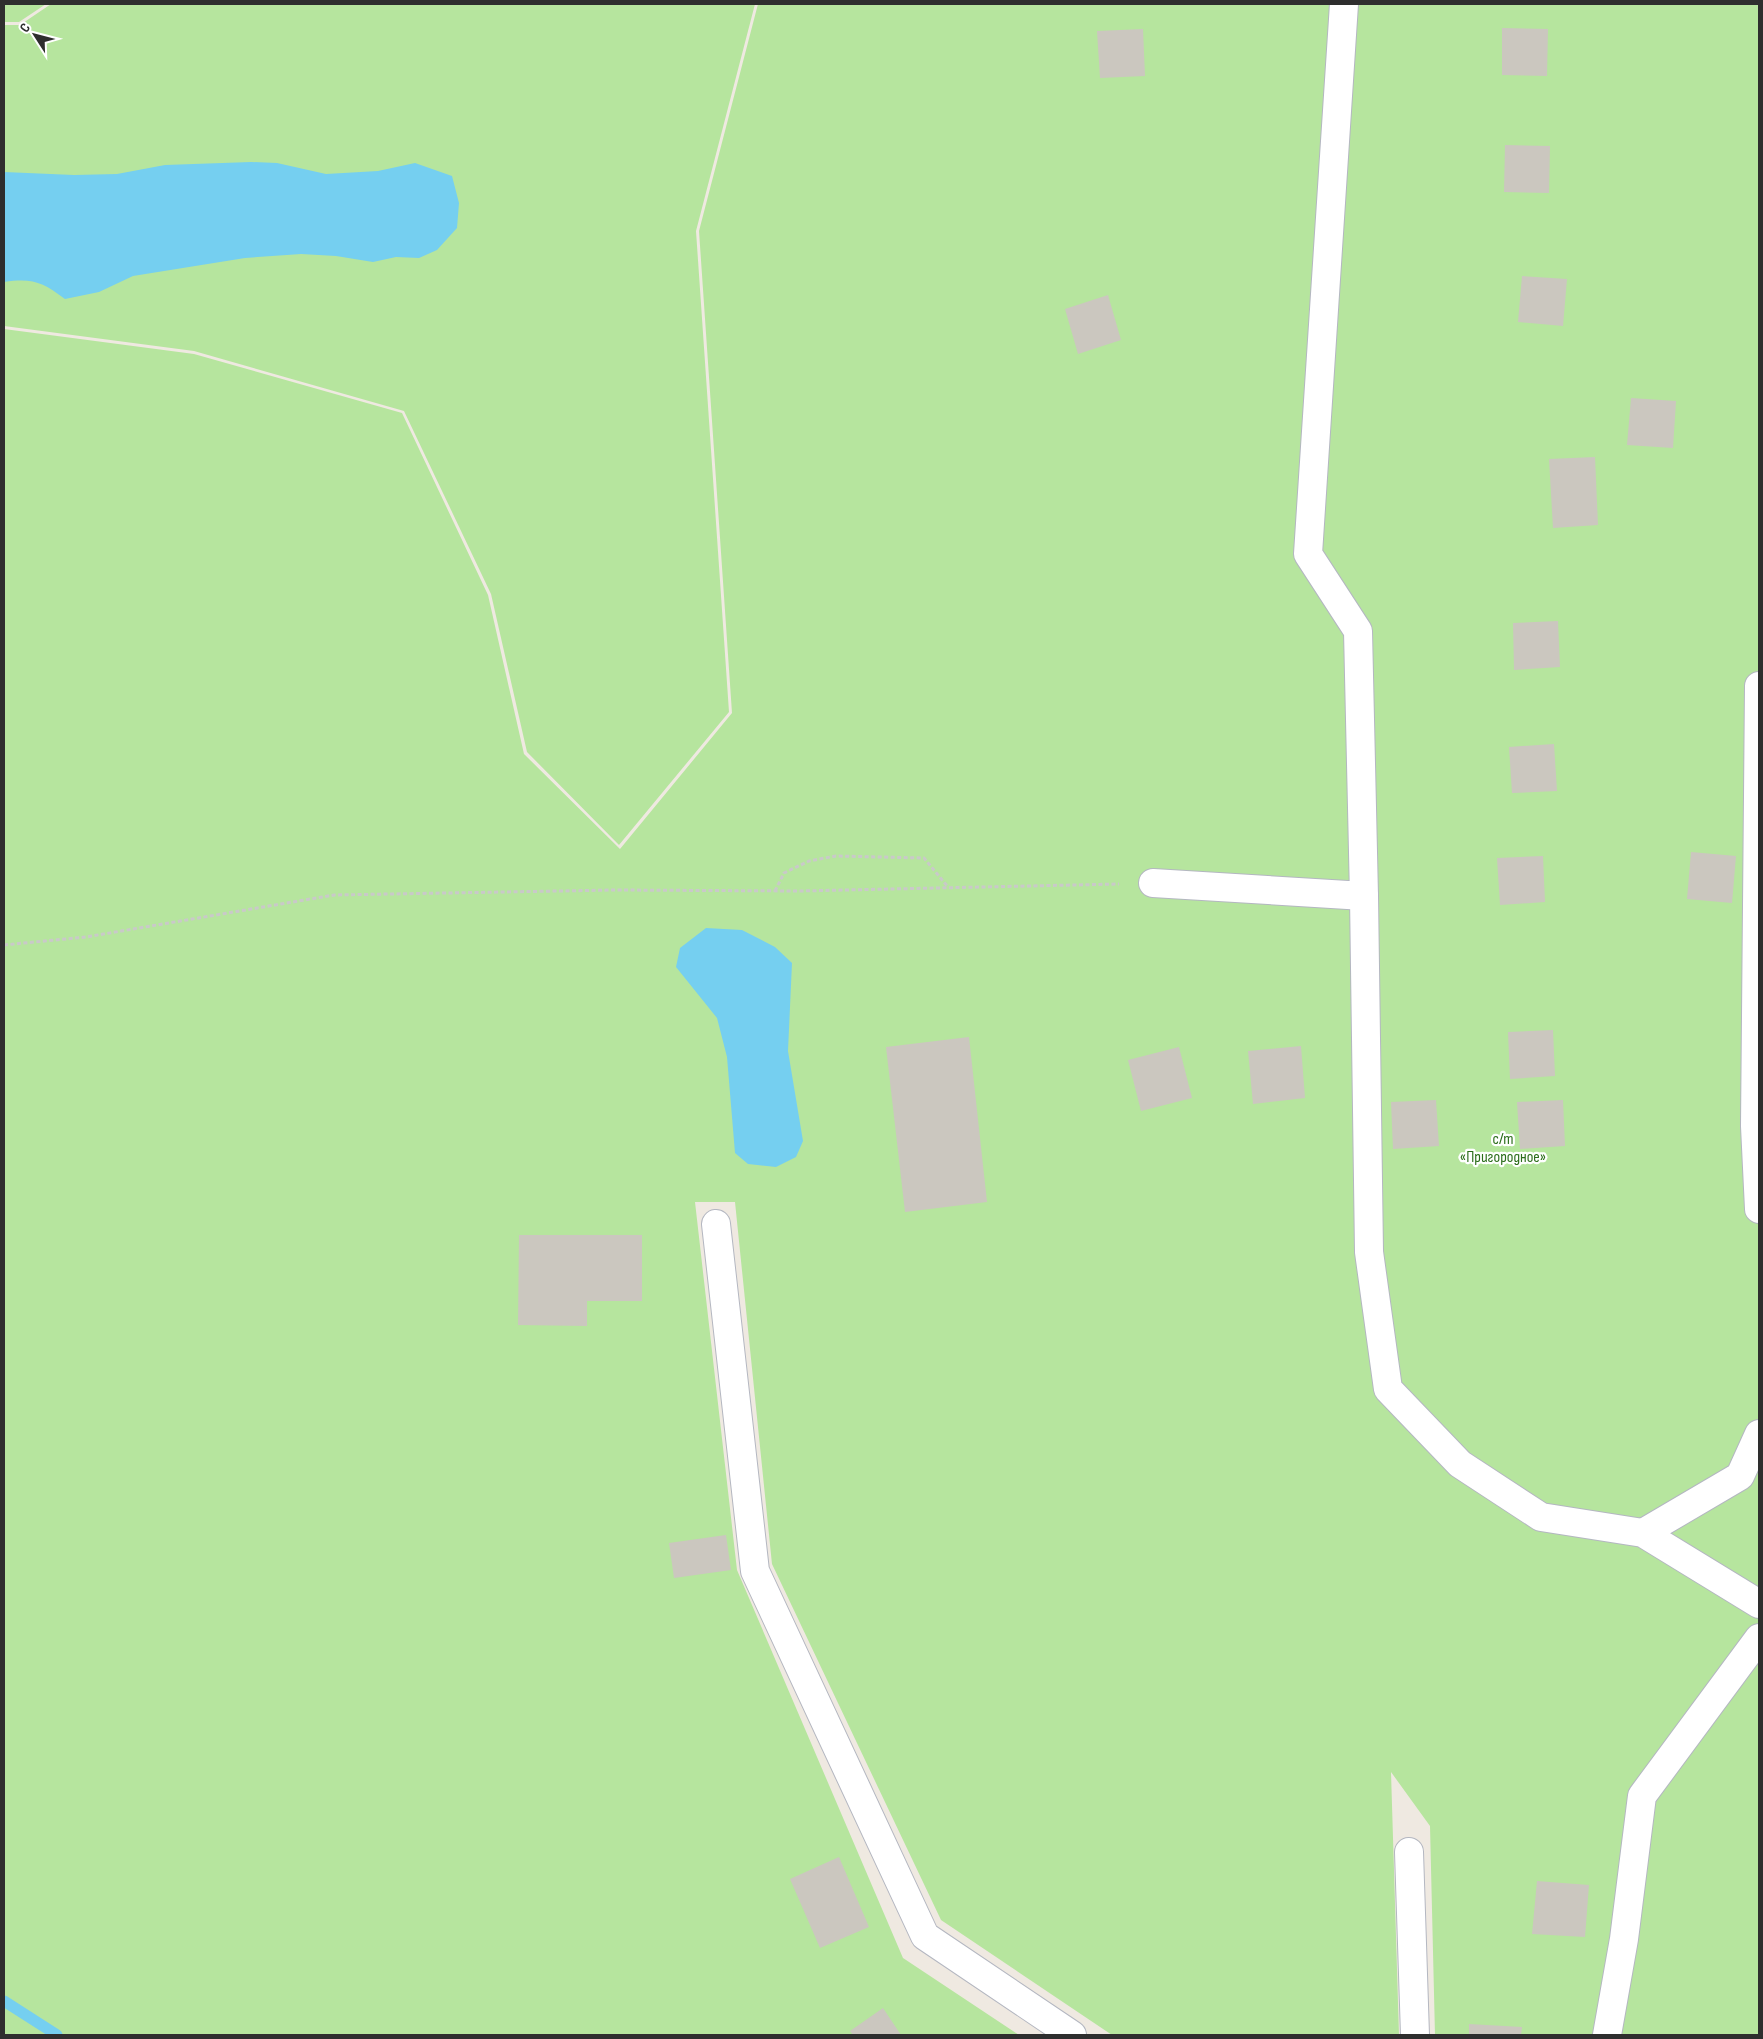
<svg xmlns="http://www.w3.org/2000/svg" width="1763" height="2039" viewBox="0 0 1763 2039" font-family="'Sofia Sans Condensed',sans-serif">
<rect width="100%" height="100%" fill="#efe9e1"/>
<g fill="#b6e59e">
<polygon points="4,4 46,4 19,22 4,22"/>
<polygon points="51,4 755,4 696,231 729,712 619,845 527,752 491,594 404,411 194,351 4,326 4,25 20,25"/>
<polygon points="758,4 1759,4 1759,2035 1435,2035 1430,1826 1391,1772 1399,2035 1112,2035 941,1920 772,1564 735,1202 695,1202 737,1570 903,1958 1019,2035 4,2035 4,329 194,354 402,413 488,595 524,754 620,849 732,713 699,231"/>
</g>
<g fill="#75cff0">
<path d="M251 162 277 163 326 174 378 171 415 163 452 176 459 203 457 228 437 250 419 258 396 257 373 262 336 256 301 254 245 258 133 276 99 292 65 299C42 282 33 278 4 282V172L74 175 117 174 165 165Z"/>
<polygon points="706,928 742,930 775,947 792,963 788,1051 803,1141 796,1157 776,1167 748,1164 735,1153 727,1057 717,1018 676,967 680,948"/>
</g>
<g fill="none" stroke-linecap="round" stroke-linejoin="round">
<polyline stroke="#75cff0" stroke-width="11" points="4,2001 57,2035"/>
</g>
<g fill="#cbc7bf">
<polygon points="1502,28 1548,29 1547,76 1502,75"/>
<polygon points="1143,29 1145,76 1100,78 1097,31"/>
<polygon points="1505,145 1550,146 1549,193 1504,192"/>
<polygon points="1522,276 1567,279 1563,326 1518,322"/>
<polygon points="1108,295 1121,340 1078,354 1065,309"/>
<polygon points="1631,398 1676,401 1673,448 1627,445"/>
<polygon points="1595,457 1598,525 1553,528 1549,459"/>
<polygon points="1558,621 1560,667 1514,670 1513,623"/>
<polygon points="1554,744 1557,791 1512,793 1509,747"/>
<polygon points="1691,852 1736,856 1732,903 1687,899"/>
<polygon points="1543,856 1545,902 1500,905 1497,858"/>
<polygon points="1553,1030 1555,1076 1510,1079 1508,1032"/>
<polygon points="969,1037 987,1202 905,1212 886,1047"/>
<polygon points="1301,1046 1305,1098 1253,1104 1248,1051"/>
<polygon points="1179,1047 1192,1098 1141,1111 1128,1060"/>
<polygon points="1436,1100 1439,1146 1393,1149 1391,1102"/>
<polygon points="1563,1100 1565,1146 1520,1149 1517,1102"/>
<polygon points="519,1235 642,1235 642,1301 587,1301 587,1326 518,1325"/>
<polygon points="726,1535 731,1570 674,1578 669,1543"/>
<polygon points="839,1857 869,1927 820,1948 790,1879"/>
<polygon points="1537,1881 1589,1885 1585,1937 1532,1934"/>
<polygon points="883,2008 901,2035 853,2035 850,2031"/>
<polygon points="1469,2024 1522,2027 1521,2035 1469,2035"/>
</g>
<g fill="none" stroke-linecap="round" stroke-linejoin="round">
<defs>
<g id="minor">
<polyline points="1759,686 1755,1126 1759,1209"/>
<polyline points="1153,883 1364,896 1358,631 1308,554 1344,4"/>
<polyline points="1364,896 1369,1252 1388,1389 1460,1464 1541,1517 1643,1533 1759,1604"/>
<polyline points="716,1224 755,1571 925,1936 1072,2035"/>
<polyline points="1643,1533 1740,1476 1759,1434"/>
<polyline points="1409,1852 1415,2035"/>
<polyline points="1607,2035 1624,1939 1642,1796 1759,1638"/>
</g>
</defs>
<use href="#minor" stroke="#b4b7c1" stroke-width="30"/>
<g stroke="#c9c9c9" stroke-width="3" stroke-dasharray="4 2.5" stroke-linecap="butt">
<polyline points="775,891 784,873 809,861 836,856 924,858 948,887"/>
<polyline points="4,945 86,937 334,895 615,890 800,891 1119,884"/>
</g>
<use href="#minor" stroke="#fff" stroke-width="28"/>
</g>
<g text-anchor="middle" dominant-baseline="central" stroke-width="4.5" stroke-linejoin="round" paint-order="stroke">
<g font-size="16" fill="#2c6e1b" stroke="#fff">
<text x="1503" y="1139">с/т<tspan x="1503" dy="18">«Пригородное»</tspan></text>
</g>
</g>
<rect width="1763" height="2039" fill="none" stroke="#2e2e2e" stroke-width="10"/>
<g transform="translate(35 35) rotate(306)" stroke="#ffffff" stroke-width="4" paint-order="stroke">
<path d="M0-4L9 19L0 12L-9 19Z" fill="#2e2e2e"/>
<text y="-8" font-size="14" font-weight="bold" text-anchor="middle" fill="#2e2e2e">С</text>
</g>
</svg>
